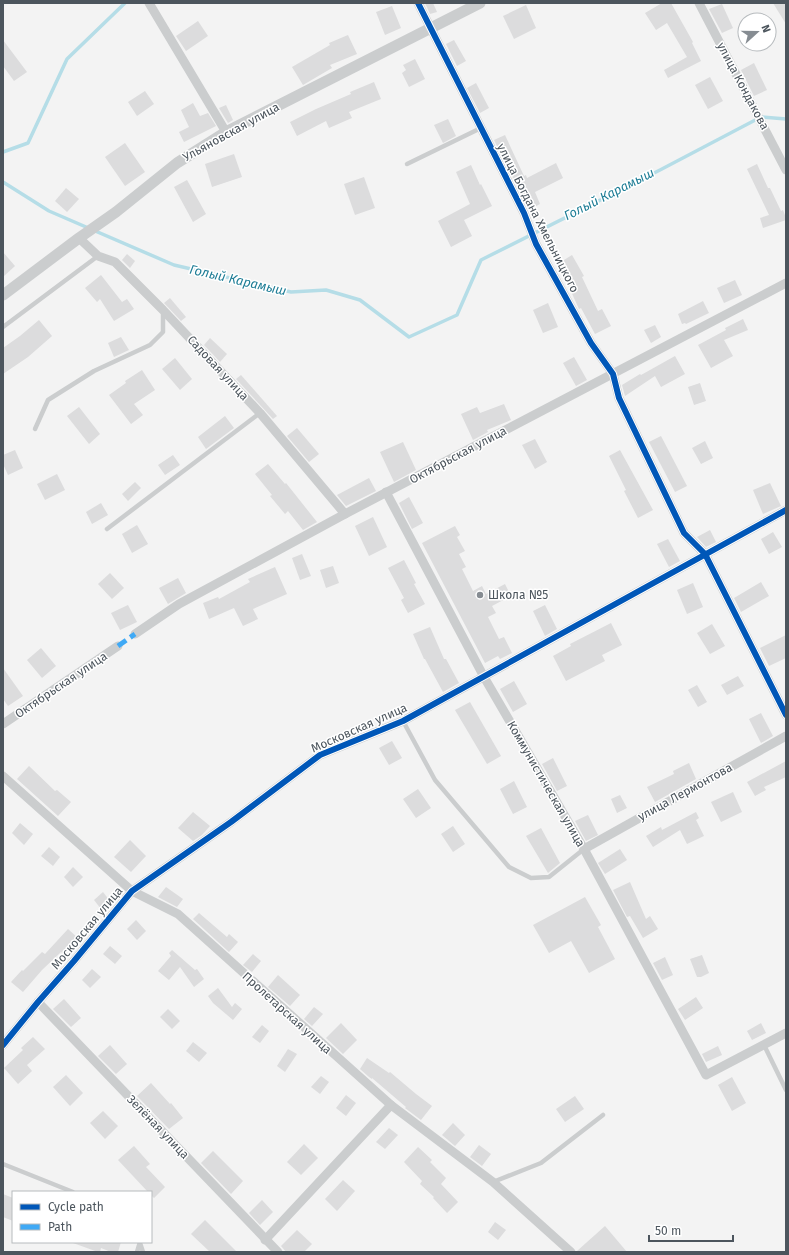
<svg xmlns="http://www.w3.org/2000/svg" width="789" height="1255" viewBox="0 0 789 1255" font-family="'Fira Sans',sans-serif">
<rect width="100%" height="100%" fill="#f3f3f3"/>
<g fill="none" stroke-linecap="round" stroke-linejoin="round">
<g stroke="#b5dde7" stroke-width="3.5">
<polyline points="3,152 28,143 67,59 125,3"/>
<polyline points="3,182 49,211 174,265 291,292 326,290 360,300 409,337 457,315 481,260 660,170 761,117 786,119"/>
</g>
</g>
<g fill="#dcdcdd">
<polygon points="425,3 433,3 437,12 430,14"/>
<polygon points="662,3 671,3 693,42 692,43 701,61 668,78 664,70 687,57 667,23 656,30 645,13"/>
<polygon points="773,3 786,3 786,24"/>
<polygon points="722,4 733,28 722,33 709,9"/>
<polygon points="526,5 536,28 514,39 503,16"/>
<polygon points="392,6 401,28 385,35 376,12"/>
<polygon points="198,21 208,36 186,51 176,36"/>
<polygon points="348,35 357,54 330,65 332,68 303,85 292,67 330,45 329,43"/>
<polygon points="3,40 27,72 14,81 3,66"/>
<polygon points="454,40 466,61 457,66 446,44"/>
<polygon points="415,59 425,79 409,87 402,73 406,70 403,65"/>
<polygon points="754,63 767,90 754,96 741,70"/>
<polygon points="710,77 723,101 708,109 695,85"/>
<polygon points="374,82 381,99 349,112 352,118 329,128 326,121 297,136 290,122 316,109 351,94 350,92"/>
<polygon points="476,83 489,108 480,113 467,88"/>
<polygon points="145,91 154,104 137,116 128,102"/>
<polygon points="193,103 200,116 208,113 216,126 184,142 179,132 189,127 181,110"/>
<polygon points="226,105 233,120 228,123 219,108"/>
<polygon points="448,119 456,136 443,143 434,125"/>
<polygon points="505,135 524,176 526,175 527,178 556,163 563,178 535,192 540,204 529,210 494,140"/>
<polygon points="125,143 145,172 125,186 105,157"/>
<polygon points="234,154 242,177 212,187 205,164"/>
<polygon points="757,164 768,188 770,188 781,211 783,210 786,218 786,220 763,228 760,218 769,215 747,169"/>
<polygon points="471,165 480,185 481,184 492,206 464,220 472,236 451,247 438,221 470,204 456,172"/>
<polygon points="364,177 375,208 355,215 344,184"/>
<polygon points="187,180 206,214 193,222 174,187"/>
<polygon points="66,188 79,199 67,212 55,201"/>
<polygon points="3,252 15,266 3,277"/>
<polygon points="127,254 135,261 130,268 122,260"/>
<polygon points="572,255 584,276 582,277 598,311 602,309 611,326 595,334 581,308 579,309 569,287 556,265"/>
<polygon points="101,275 122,302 127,299 134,309 114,321 100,299 97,302 85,288"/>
<polygon points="735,280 742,295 724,303 717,288"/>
<polygon points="170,298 186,317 181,321 164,303"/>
<polygon points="703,301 709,313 686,324 685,323 682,324 678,314"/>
<polygon points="548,303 558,327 543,333 533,310"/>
<polygon points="743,319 748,330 724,340 733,356 711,368 698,345 726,330 725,328"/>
<polygon points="39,320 52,336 28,357 3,374 3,348 20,336"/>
<polygon points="655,325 661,337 651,343 644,330"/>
<polygon points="121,337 129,350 114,357 108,343"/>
<polygon points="210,338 227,354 220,362 204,345"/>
<polygon points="675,356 685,374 661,387 655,376 625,396 622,385 640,374 641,375"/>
<polygon points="574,357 587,380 576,386 563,363"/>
<polygon points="175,358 192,379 180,390 162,369"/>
<polygon points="142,370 155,390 134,404 143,415 131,424 109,395 126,383 125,381"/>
<polygon points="241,375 277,416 273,419 236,379"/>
<polygon points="700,383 706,401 694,405 688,387"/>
<polygon points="504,404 511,420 487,430 488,432 473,440 461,414 477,407 480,413"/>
<polygon points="79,407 100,434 89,444 67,416"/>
<polygon points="225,416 234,428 206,449 198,437"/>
<polygon points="297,428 319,454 309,462 287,436"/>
<polygon points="661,436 687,486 675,492 649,442"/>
<polygon points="535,439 547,462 535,469 522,445"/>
<polygon points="705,441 713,458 701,464 692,448"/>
<polygon points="403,442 416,470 394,482 380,452"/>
<polygon points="15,450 23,468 8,475 3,464 3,455"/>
<polygon points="620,450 653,510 638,518 624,491 626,490 609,456"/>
<polygon points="173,455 180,465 165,475 158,465"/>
<polygon points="268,464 285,484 286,483 317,522 303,530 288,511 285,514 270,496 272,495 255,474"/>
<polygon points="57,474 65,490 45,500 37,484"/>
<polygon points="369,478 376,491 346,506 337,495"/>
<polygon points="135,482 141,488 128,501 122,494"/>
<polygon points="770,483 781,506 763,514 753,490"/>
<polygon points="409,497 423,523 412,529 399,503"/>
<polygon points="101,503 108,515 92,524 86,512"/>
<polygon points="373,517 387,547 369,556 355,526"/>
<polygon points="137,525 148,544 132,553 122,534"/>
<polygon points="455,526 460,535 457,537 465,551 459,554 466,567 462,569 473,591 482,586 486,594 505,584 511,596 492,606 496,613 488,617 499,639 504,637 512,653 500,659 498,656 485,663 422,543"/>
<polygon points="710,530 716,542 706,547 697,537"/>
<polygon points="773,532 782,547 769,554 761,539"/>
<polygon points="668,539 680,561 669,567 657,544"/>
<polygon points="302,554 311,576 300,580 292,558"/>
<polygon points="404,560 416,583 414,584 425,604 408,613 401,600 404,598 388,568"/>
<polygon points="333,566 339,583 326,588 320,570"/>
<polygon points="275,567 287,594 253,609 258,619 243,626 234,608 209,619 203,603 218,597 219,599 250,582 248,579"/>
<polygon points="110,573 124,588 112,599 98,584"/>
<polygon points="178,578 186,593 168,604 159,588"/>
<polygon points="761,582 769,596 741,612 734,598"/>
<polygon points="693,583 703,607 687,614 677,590"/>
<polygon points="128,605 137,622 120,630 111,613"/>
<polygon points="545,605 557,629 545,636 533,611"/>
<polygon points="611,623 622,645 602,655 605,661 566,681 553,656 571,646 570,644"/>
<polygon points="712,624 725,646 710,654 697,633"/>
<polygon points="430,627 444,659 446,659 459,683 443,692 425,659 424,659 413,634"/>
<polygon points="786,635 786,658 769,666 760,648"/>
<polygon points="41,648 56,666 42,678 27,660"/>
<polygon points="3,668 23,696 8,706 3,699"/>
<polygon points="738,676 744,686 727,695 721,685"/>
<polygon points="514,681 527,704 513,712 500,689"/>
<polygon points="697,685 707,702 698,707 688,690"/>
<polygon points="470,702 501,756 487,764 455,710"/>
<polygon points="761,713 773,736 761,743 749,719"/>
<polygon points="392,741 402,758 389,765 379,748"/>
<polygon points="553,758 567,786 557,791 542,764"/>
<polygon points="786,761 786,777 764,787 766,790 755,796 747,782"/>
<polygon points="689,763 696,779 655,802 647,787 674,774 673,771"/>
<polygon points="29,766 55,791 57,790 71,802 58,816 17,779"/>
<polygon points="514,781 527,807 513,814 500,789"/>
<polygon points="418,789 431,808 416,818 403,799"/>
<polygon points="733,792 742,812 721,822 711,802"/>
<polygon points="620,795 627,808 617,813 611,799"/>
<polygon points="193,812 210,826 202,835 193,841 178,828"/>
<polygon points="696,812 699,818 696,820 704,836 687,844 680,830 653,847 646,836 661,827 662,830"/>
<polygon points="588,815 598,835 586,841 575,821"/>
<polygon points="20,823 33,834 24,845 12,833"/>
<polygon points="453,826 465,844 453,852 441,834"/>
<polygon points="541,828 560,863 548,873 526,836"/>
<polygon points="130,840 146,856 131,872 114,857"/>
<polygon points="49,847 60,857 53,866 41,856"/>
<polygon points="620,849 627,860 605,874 598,863"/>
<polygon points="73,867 83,877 73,887 64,877"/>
<polygon points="630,882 646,919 650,916 658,929 643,938 630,916 627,917 613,890"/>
<polygon points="166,887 183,899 177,907 158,897"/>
<polygon points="103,892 110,901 101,909 94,900"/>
<polygon points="585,897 601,925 598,927 615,959 589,973 571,941 549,953 533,925"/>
<polygon points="199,913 227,937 229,934 238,942 229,952 193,919"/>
<polygon points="136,920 146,931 137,940 127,929"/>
<polygon points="68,929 79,939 64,954 61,952 42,970 23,992 11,982 22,970 23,971 42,952 45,954"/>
<polygon points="110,946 122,956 115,964 103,954"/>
<polygon points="172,950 195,970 197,969 204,979 194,987 180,967 169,980 158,971 171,956 169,953"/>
<polygon points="253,954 261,961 252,972 243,965"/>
<polygon points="702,955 709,973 701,977 697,977 690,959"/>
<polygon points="665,957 673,975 662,980 653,963"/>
<polygon points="92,969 101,977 90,988 82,980"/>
<polygon points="278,975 300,995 290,1006 268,987"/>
<polygon points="218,988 232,1007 235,1003 242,1009 233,1020 213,1003 208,996"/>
<polygon points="696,997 703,1008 685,1020 678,1009"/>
<polygon points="64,999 81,1018 71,1027 53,1009"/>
<polygon points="314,1007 323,1014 312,1026 304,1019"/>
<polygon points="168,1009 180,1021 172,1029 160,1017"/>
<polygon points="341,1023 357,1040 343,1054 326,1038"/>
<polygon points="761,1023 766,1033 752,1040 747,1031"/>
<polygon points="262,1025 269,1031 260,1043 252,1037"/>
<polygon points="33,1037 45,1049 27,1065 32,1071 18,1084 4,1068 23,1050 21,1048"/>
<polygon points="193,1042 207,1053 199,1062 186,1051"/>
<polygon points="110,1045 127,1064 116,1074 98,1056"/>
<polygon points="718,1046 722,1055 706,1062 702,1054"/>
<polygon points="288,1049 297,1054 285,1072 277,1066"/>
<polygon points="367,1058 389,1073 390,1072 416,1094 432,1106 421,1120 405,1108 406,1107 372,1078 372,1079 369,1077 360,1069"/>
<polygon points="66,1075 83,1093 70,1106 53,1087"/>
<polygon points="321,1076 329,1082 320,1094 311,1087"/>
<polygon points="732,1077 746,1103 732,1111 718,1085"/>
<polygon points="151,1083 170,1104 171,1103 183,1118 169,1129 137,1096"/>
<polygon points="346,1095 356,1103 346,1116 336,1108"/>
<polygon points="575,1096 584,1109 565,1122 556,1109"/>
<polygon points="103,1111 118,1126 105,1139 90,1123"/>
<polygon points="453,1123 465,1135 455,1146 442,1135"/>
<polygon points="389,1128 398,1135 385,1149 376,1142"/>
<polygon points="304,1144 318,1158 301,1175 287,1162"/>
<polygon points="479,1145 491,1154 482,1166 470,1157"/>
<polygon points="134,1146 150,1164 146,1167 165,1187 154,1198 151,1195 151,1192 148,1192 118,1160"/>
<polygon points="418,1147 432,1160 430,1162 446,1178 441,1184 458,1202 447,1213 433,1198 434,1197 420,1184 422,1181 404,1162"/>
<polygon points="213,1151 243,1181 231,1194 201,1163"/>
<polygon points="343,1180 355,1191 337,1211 325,1199"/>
<polygon points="3,1194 13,1198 13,1221 3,1217"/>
<polygon points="262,1200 273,1212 260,1225 249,1213"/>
<polygon points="205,1220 237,1252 210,1252 191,1234"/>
<polygon points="495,1222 506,1230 498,1240 488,1232"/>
<polygon points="605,1226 627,1252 577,1252 577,1251"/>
<polygon points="297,1230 312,1244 304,1252 286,1252 281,1246"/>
<polygon points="73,1242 121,1242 118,1252 111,1252 101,1248 100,1252 98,1252 73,1243"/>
</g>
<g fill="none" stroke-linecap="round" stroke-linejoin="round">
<g stroke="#cbcdce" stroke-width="4.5">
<polyline points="407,164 481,128"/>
<polyline points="3,327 98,256"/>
<polyline points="35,429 48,400 94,371 150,345 163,332 163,311"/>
<polyline points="107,529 260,413"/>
<polyline points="403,721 435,780 509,867 531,878 549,877 584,849"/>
<polyline points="764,1045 786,1090"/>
<polyline points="3,1164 73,1192"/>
<polyline points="493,1182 541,1163 603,1115"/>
<polyline points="140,1243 143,1252"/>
<polyline points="137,1252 140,1242"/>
</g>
<g stroke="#cbcdce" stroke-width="9">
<polyline points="149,3 226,132"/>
<polyline points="418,3 524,213 536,244 591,343 613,374 619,398 684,533 705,554 786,715"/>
<polyline points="699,3 786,170"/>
<polyline points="79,238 98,256 115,262 163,310 260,413 345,514"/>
<polyline points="386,492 484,677 584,849 706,1075 786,1033"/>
<polyline points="135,634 179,604 345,514 786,283"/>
<polyline points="3,724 118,646"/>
<polyline points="3,776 132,891 178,914 391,1105 493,1182 571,1252"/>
<polyline points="584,849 786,736"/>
<polyline points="38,1002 278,1252"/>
<polyline points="3,1045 38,1002 74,961 132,891 231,822 320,755 403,721 786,510"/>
<polyline points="265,1240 391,1105"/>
</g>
<polyline stroke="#cbcdce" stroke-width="11" points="3,295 79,238 116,212 177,163 226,132 480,3"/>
<polyline stroke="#3fa9f5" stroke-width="5" stroke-dasharray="10 5" stroke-linecap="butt" points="118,646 135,634"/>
<defs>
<g id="cycleway">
<polyline points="418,3 524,213 536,244 591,343 613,374 619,398 684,533 705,554 786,715"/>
<polyline points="3,1045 38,1002 74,961 132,891 231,822 320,755 403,721 786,510"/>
</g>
</defs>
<use href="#cycleway" stroke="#fff" stroke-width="8"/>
<use href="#cycleway" stroke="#0057b8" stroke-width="6"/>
</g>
<circle fill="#868c92" stroke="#fff" stroke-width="1.5" cx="480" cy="595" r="4"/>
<g text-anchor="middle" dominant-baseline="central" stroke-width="3" stroke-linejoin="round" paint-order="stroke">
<g font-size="12" fill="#4c555d" stroke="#fff">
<text transform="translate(743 86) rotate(62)">улица Кондакова</text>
<text transform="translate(231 132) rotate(-29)">Ульяновская улица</text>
<text transform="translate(538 218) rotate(63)">улица Богдана Хмельницкого</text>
<text transform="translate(218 368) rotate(47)">Садовая улица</text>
<text transform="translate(458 455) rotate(-28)">Октябрьская улица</text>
<text transform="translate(61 685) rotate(-34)">Октябрьская улица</text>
<text transform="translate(359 728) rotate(-24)">Московская улица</text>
<text transform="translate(546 784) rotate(60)">Коммунистическая улица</text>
<text transform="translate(685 792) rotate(-29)">улица Лермонтова</text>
<text transform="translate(87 928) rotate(-50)">Московская улица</text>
<text transform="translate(287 1013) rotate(42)">Пролетарская улица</text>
<text transform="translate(158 1127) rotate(46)">Зелёная улица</text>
</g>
<g font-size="12" fill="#4c555d" stroke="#fff" text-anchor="start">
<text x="488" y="595">Школа №5</text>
</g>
<g font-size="13" font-style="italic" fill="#1e7d96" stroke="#fff">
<text transform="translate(609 194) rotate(-27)">Голый Карамыш</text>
<text transform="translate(238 280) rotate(13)">Голый Карамыш</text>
</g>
</g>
<rect width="789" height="1255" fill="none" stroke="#4c555d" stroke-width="8"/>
<rect x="12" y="1191" width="140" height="52" fill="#ffffff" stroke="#b7bbbe"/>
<rect x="20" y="1204" width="20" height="6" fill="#0057b8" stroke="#b7bbbe"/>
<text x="48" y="1211" font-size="12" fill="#4c555d">Cycle path</text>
<rect x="20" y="1224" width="20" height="6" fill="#3fa9f5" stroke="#b7bbbe"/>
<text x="48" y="1231" font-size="12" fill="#4c555d">Path</text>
<g transform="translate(757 32) rotate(69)"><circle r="19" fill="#ffffff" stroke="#b7bbbe"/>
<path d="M0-3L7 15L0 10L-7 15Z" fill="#868c92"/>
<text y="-6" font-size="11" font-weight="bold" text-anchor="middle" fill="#4c555d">N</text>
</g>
<path d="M649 1235v6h84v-6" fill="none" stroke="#4c555d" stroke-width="2"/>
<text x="655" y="1235" font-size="12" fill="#4c555d" stroke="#ffffff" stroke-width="3" paint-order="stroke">50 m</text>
</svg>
